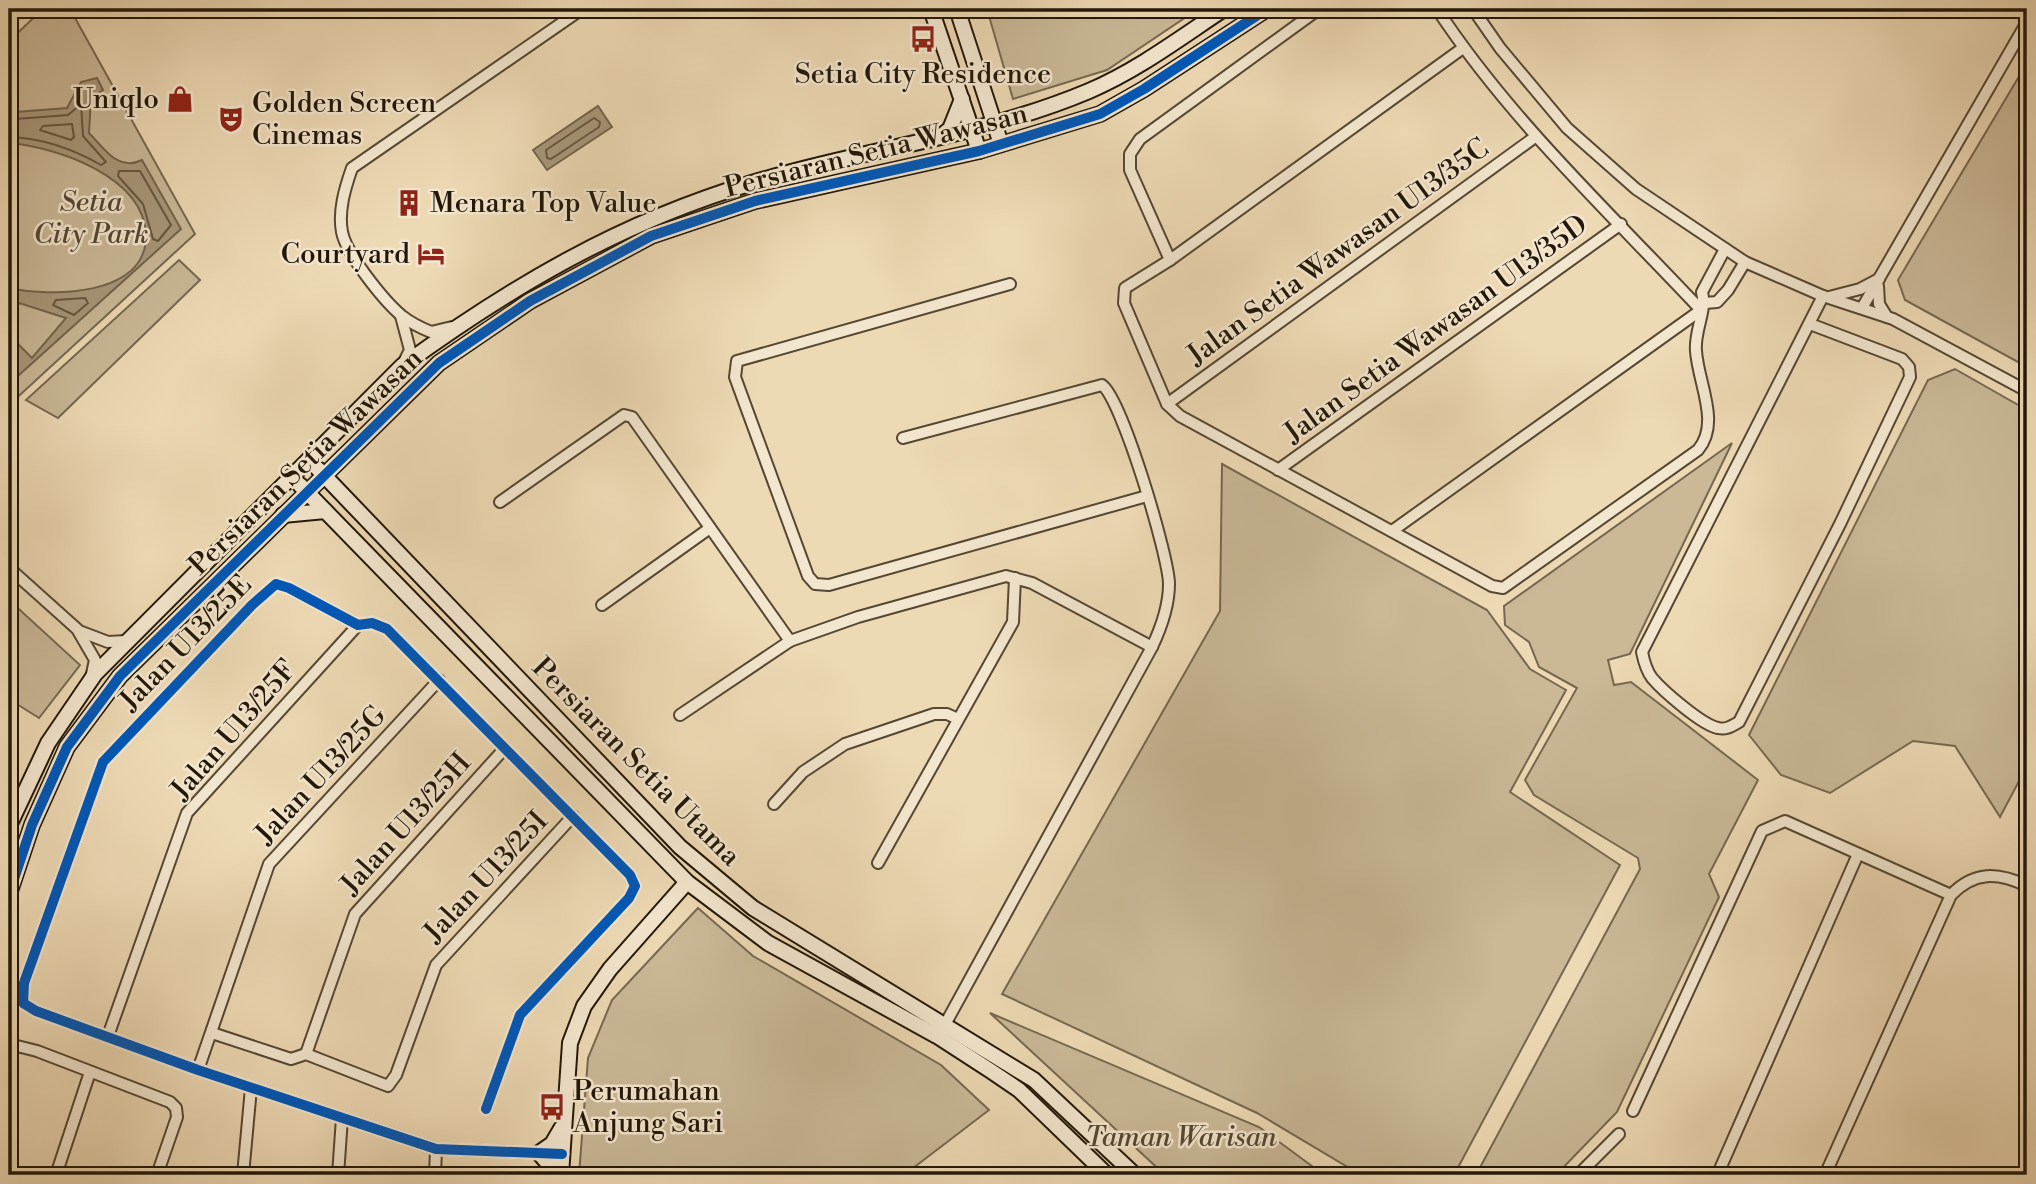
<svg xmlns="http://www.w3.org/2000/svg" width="2036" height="1184" viewBox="0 0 2036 1184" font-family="'Libre Bodoni',serif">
<rect width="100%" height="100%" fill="#edd9b4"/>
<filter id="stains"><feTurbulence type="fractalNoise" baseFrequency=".00286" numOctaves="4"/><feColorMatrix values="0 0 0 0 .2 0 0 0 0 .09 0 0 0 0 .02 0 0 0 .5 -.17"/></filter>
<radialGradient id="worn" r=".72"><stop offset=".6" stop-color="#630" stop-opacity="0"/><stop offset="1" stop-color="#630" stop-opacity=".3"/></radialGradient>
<g fill="#cab897" stroke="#766850" stroke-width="2">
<polygon points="43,9 70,9 195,234 9,405 9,41"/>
<polygon points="987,9 1198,9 1107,70 1013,99"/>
<polygon points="2027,63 2027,367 1905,300 1898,280"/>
<polygon points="179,260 200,280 58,418 26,400"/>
<polygon points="1955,369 2027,410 2027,766 2000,817 1955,746 1913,741 1830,793 1781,775 1749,735 1928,380"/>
<polygon points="1732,443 1630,654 1608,660 1614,685 1631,682 1758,780 1709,874 1719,897 1617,1112 1556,1175 1476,1175 1640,869 1638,858 1534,795 1525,780 1577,688 1539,667 1529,642 1505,625 1504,606"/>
<polygon points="1222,464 1487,610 1530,669 1566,690 1510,792 1620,865 1454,1175 1361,1175 1257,1113 1002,994 1220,611"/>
<polygon points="9,600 80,665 39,718 9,699"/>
<polygon points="698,908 753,956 941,1065 989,1110 904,1175 579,1175 588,1058 612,1000"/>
<polygon points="990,1013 1259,1127 1324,1175 1165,1175"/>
</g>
<g fill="#a8977a" stroke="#72644c" stroke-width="2">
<path d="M97 78 103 90 91 98 89 133C105 149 118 172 142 160L181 229 19 375 9 371V335L32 358 66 318 19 303 9 329V288C50 297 147 297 146 235 144 176 56 147 9 143V99L16 112 67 108 81 82Z"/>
<polygon points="598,106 612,127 547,170 533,150"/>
</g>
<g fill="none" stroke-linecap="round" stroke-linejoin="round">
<g stroke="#655741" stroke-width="2">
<path d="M9 114 16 119 68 115 81 104 83 136 106 162 101 165C73 149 41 138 9 137"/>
<polygon points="594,118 600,122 599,127 551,159 547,158 546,150"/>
<polygon points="72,124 74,137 71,140 40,130 43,126"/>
<polygon points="119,171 140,171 171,225 158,241 153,239 143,204 118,176"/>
<polygon points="85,298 88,303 74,315 53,305 56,300"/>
</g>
<defs>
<g id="street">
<path d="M1437 9C1511 121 1610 213 1701 310"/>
<polyline points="1473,9 1500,48 1567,128 1636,189 1745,262 1823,296 1893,319 2027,391"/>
<path d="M1463 48 1170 260 1125 288 1124 303 1167 404 1180 416 1492 586 1503 588 1698 450C1721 423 1698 383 1696 351 1694 331 1707 311 1702 292L1725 249"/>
<polyline points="1170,260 1130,170 1130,154 1140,139 1319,9"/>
<polyline points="1010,284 737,361 735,377 808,576 815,584 829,585 1147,496"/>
<polyline points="1878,286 1879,304 1887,317"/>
<polyline points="1829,297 1860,289 1879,279"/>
<polyline points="1705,303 1717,302 1728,290 1745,262"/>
<polyline points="1862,308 2027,22"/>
<polyline points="401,316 410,350 403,364"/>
<path d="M1810 324 1902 359 1909 367 1910 377 1840 524 1739 722C1732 726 1726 730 1718 728 1702 725 1663 691 1652 678 1646 670 1644 662 1642 652L1823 296"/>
<path d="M452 327 431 332C421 328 411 323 402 316 385 302 346 254 342 232 338 211 345 188 352 168L582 9"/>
<polyline points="1167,404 1535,137"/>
<path d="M903 438 1102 385C1122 399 1169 557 1169 584 1169 606 1161 628 1152 647L942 1030"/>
<polyline points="1278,470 1621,224"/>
<polyline points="500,502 624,415 632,417 790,641"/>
<polyline points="1392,531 1701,310"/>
<polyline points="9,568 77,629 95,660 91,678"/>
<polyline points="602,605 710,528"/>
<polyline points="79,631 108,642 126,641"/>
<polyline points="680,715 790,641 858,617 1006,576 1032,583 1152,647"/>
<polyline points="774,804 803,772 845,744 934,714 947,714 958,719"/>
<polyline points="878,863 1013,622 1015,578"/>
<polyline points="212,1033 291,1059 306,1054 388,1086 396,1075 436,965 573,816"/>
<polyline points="108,1036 187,813 358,625"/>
<polyline points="9,1044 37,1051 170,1102 176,1108 177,1117 157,1175"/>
<polyline points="306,1054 355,914 505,748"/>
<polyline points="198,1070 269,864 439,680"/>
<polyline points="486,1109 520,1015 629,898 635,886 630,875 387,629 372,623 358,625 289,588 276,584 252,605 103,762 24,983 23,1003 36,1011 198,1070 436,1149 562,1154"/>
<polyline points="1633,1111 1762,831 1785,821 1951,895"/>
<polyline points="1720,1169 1858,854"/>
<polyline points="56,1175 90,1072"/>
<polyline points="243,1175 251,1088"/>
<polyline points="338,1175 342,1118"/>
<polyline points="435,1175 436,1149"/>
<polyline points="1578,1175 1619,1134"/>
<path d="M1825 1175 1951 895C1974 871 1998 872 2027 886"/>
</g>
<g id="secondary">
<polyline points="931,9 979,151"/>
<polyline points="957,9 1001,144"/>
<polyline points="9,14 15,9"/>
<polyline points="940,137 950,129 962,99"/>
<polyline points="318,469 680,847 753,908 1034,1080 1135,1175"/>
<polyline points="300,485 687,882 768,943 937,1036 991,1071 1019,1090 1107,1175"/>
<polyline points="283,515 325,511"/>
<path d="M9 826 48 743 95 674 402 366C512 286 621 222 752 183 863 149 980 137 1089 91 1138 70 1180 38 1224 9"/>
<polyline points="9,894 32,825 67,747 120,676 439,363 530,301 651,236 755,201 979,151 1100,114 1144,89 1267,9"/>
<polyline points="558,1175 539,1153 552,1144 562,1127"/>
<polyline points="561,1175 570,1043 584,1006 610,969 687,882"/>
</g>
</defs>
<use href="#street" stroke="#554833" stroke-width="14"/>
<use href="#secondary" stroke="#221708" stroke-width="18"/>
<use href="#street" stroke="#f3e6ce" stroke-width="10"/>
<use href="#secondary" stroke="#f3e6ce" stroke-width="14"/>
<defs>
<g id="cycleway">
<polyline points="9,894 32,825 67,747 120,676 439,363 530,301 651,236 755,201 979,151 1100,114 1144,89 1267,9"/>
<polyline points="486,1109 520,1015 629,898 635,886 630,875 387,629 372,623 358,625 289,588 276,584 252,605 103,762 24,983 23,1003 36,1011 198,1070 436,1149 562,1154"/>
</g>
</defs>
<use href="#cycleway" stroke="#f3e6ce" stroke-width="15"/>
<use href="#cycleway" stroke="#0057b8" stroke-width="10"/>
</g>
<defs>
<symbol id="bus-bare" viewBox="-9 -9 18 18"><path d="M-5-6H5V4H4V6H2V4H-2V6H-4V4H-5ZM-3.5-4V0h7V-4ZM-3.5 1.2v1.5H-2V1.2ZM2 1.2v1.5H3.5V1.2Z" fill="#8f2418" stroke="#f3e6ce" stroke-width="2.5" paint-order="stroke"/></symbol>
<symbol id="shop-bare" viewBox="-9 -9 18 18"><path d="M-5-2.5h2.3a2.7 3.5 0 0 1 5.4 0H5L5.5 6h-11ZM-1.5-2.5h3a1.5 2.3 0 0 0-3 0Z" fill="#8f2418" stroke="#f3e6ce" stroke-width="2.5" paint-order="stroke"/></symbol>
<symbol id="theatre-bare" viewBox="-9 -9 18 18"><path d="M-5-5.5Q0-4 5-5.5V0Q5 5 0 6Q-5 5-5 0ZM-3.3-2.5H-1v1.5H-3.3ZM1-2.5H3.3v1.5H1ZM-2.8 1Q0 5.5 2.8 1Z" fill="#8f2418" stroke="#f3e6ce" stroke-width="2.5" paint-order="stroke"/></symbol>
<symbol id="building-bare" viewBox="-9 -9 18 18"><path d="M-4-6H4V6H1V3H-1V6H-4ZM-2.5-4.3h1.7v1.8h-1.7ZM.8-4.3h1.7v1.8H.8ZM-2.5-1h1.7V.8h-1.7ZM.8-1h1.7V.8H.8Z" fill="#8f2418" stroke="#f3e6ce" stroke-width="2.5" paint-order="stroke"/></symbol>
<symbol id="hotel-bare" viewBox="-9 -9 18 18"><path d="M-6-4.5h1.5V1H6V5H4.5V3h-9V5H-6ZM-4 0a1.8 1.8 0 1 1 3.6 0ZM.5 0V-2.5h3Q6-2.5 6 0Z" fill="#8f2418" stroke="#f3e6ce" stroke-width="2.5" paint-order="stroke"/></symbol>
</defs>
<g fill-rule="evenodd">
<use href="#bus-bare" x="904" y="20" width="38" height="38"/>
<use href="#shop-bare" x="161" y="80" width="38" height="38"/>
<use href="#theatre-bare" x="212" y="100" width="38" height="38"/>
<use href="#building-bare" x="390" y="184" width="38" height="38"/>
<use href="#hotel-bare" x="412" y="235" width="38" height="38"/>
<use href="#bus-bare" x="533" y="1088" width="38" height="38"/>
</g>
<g text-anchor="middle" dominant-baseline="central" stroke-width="5" stroke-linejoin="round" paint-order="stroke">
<g font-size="28" fill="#221708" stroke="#f3e6ce" text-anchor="start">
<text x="923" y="74" text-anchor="middle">Setia City Residence</text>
<text x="159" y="99" text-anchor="end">Uniqlo</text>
<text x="252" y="103">Golden Screen<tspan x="252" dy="32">Cinemas</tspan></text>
<text x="430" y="203">Menara Top Value</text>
<text x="410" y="254" text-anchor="end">Courtyard</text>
<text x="573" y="1091">Perumahan<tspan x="573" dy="32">Anjung Sari</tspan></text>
</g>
<g font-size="28" fill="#221708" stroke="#f3e6ce">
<text transform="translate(876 151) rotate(-14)">Persiaran Setia Wawasan</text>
<text transform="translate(1338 252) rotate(-36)">Jalan Setia Wawasan U13/35C</text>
<text transform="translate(1436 329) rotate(-36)">Jalan Setia Wawasan U13/35D</text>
<text transform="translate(306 462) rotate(-44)">Persiaran Setia Wawasan</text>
<text transform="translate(186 643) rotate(-46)">Jalan U13/25E</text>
<text transform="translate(234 730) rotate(-49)">Jalan U13/25F</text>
<text transform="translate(636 762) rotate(45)">Persiaran Setia Utama</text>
<text transform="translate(321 775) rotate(-47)">Jalan U13/25G</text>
<text transform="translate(406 824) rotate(-48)">Jalan U13/25H</text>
<text transform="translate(486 877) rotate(-47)">Jalan U13/25I</text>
</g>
<g font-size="28" font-style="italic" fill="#544733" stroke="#f3e6ce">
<text x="91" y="202">Setia<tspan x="91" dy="32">City Park</tspan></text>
<text x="1181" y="1137">Taman Warisan</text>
</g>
</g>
<rect width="2036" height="1184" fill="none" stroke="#edd9b4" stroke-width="35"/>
<rect x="10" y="10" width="2015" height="1163" fill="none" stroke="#221708" stroke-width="3.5"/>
<rect x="18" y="18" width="2001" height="1149" fill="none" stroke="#221708" stroke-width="2"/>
<rect width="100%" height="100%" filter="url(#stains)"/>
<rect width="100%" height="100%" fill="url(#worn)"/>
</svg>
